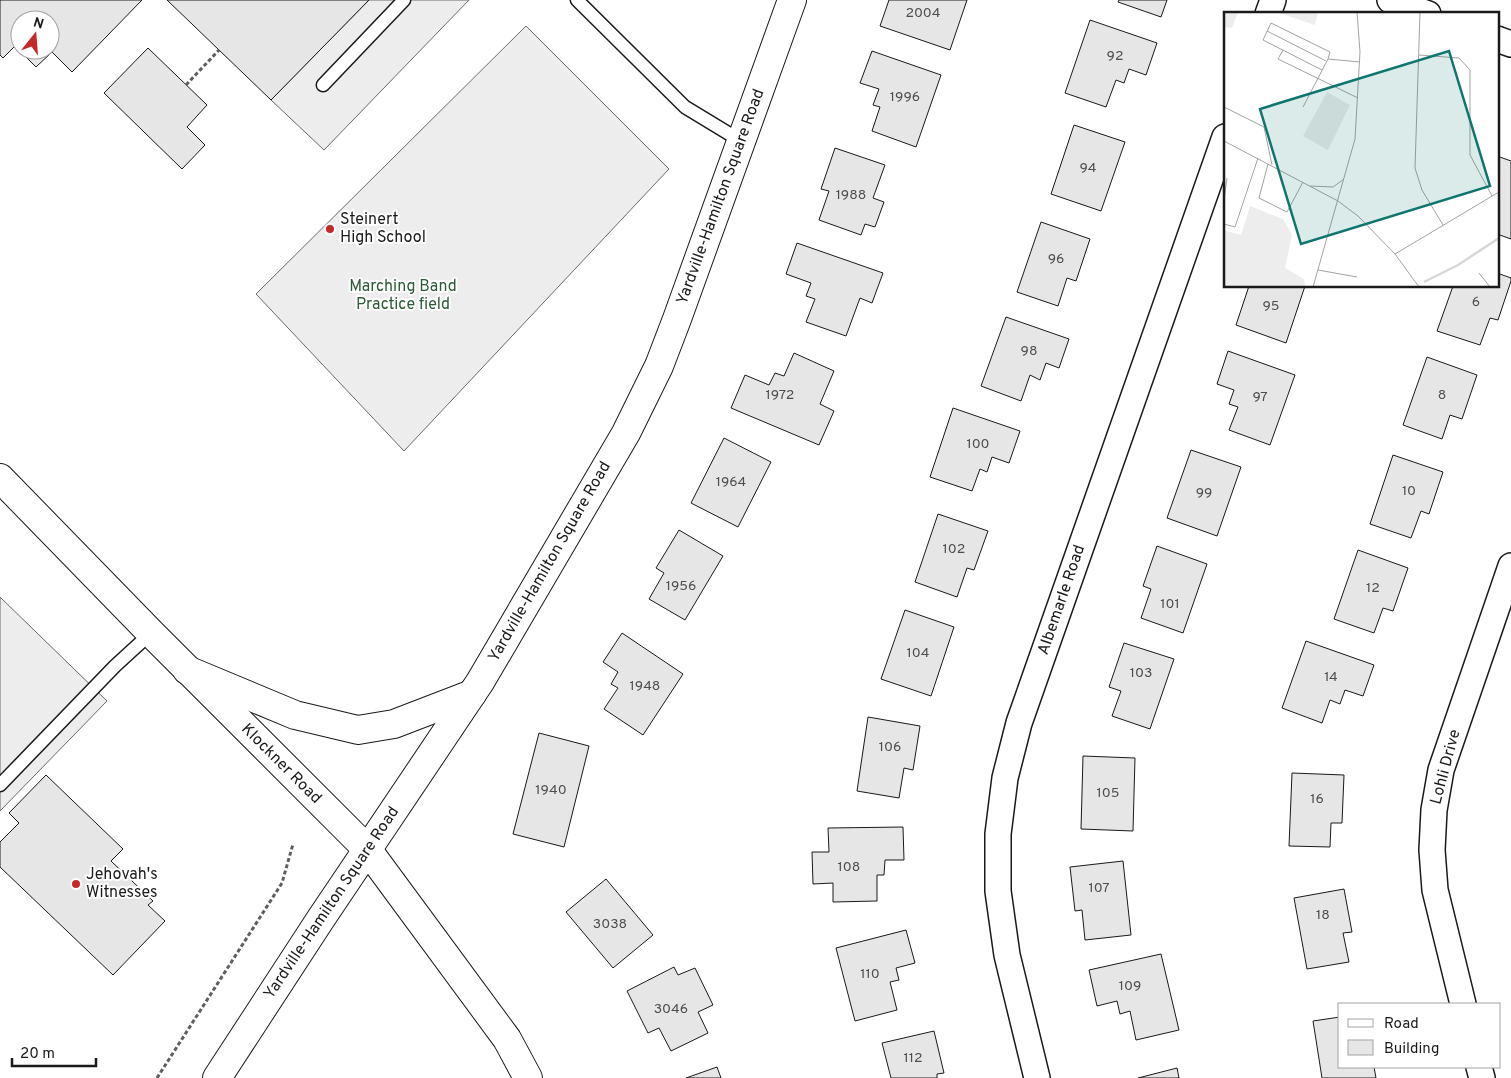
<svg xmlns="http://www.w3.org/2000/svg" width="1511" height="1078" viewBox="0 0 1511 1078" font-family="Overpass,sans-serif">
<rect width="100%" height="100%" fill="#fff"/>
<g fill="#ededed" stroke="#6a6a6a">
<polygon points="369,0 469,0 324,150 271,100"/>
<polygon points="526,26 669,169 404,451 256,294"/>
<polygon points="0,597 107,701 0,811"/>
</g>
<g fill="#e6e6e6" stroke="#1a1a1a" fill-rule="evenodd">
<path d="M0 0H142L72 72 52 52 36 67 15 46 3 58 0 55ZM20 20H50V50H20Z"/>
<polygon points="167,0 369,0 271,100"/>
<polygon points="889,0 967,0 950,50 880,26"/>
<polygon points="1119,0 1167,0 1161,17 1118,2"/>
<polygon points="1090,20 1157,43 1146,75 1129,69 1124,83 1116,80 1106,107 1065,93"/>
<polygon points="148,48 207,105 187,127 205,145 182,169 104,93"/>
<polygon points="872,51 941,75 916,147 872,131 880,107 873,105 879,89 860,83"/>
<polygon points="1074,125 1125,142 1101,211 1051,194"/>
<polygon points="835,148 885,165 873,198 884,202 875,227 865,224 861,235 819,220 829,191 821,189"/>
<polygon points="1497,156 1511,161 1511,239 1497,234"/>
<polygon points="1041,222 1090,239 1076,281 1067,278 1058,306 1017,292"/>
<polygon points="797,243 883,273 872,303 860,298 846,336 806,322 815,299 806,296 811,283 786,274"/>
<polygon points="1497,273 1511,278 1511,281 1498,320 1490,318 1480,345 1437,331 1453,286 1497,286"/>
<polygon points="1249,286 1305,286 1286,343 1236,325"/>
<polygon points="1006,317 1069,339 1059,368 1046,363 1040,380 1030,375 1021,401 981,386"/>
<polygon points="1228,351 1295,375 1270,445 1229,430 1238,407 1229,404 1234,390 1217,384"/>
<polygon points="794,353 834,371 820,404 834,411 819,445 731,408 745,375 769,385 775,373 784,376"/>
<polygon points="1427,357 1477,375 1462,419 1450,415 1442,439 1403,425"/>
<polygon points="953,408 1020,431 1009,463 992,457 987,472 980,469 972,491 930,477"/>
<polygon points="724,438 771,462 738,527 691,503"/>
<polygon points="1191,450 1241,467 1217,536 1167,518"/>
<polygon points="1393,455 1443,472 1429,514 1421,511 1411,538 1370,524"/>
<polygon points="938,514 988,531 974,570 967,568 957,597 915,582"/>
<polygon points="679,530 723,556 685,620 649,599 664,573 656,568"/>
<polygon points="1157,546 1207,564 1183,633 1141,618 1151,589 1143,586"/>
<polygon points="1358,550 1408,568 1393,611 1383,608 1374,633 1334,619"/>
<polygon points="905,610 954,627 931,696 881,679"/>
<polygon points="622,633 683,674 643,735 604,709 618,688 611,684 618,672 603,662"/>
<polygon points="1306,641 1374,665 1363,696 1345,690 1340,704 1330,700 1322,723 1282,708"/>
<polygon points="1124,643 1174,659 1150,729 1112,716 1121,691 1109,687"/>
<polygon points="868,717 920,726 913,770 904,768 899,798 857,791"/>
<polygon points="539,733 589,746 564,847 513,834"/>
<polygon points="1083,756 1135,758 1133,831 1081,829"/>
<polygon points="1292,773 1344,775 1342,823 1331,823 1330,847 1289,846"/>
<polygon points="46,775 123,849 111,861 153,901 148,905 165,921 113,975 0,867 0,842 19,823 9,813"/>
<polygon points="903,827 904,860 885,860 884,875 877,875 877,901 833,902 833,883 813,884 812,852 829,852 828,828"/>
<polygon points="1123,861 1131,935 1085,940 1082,910 1075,911 1070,867"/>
<polygon points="606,879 653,935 613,968 566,912"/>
<polygon points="1344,889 1352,932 1343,933 1349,962 1307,969 1294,898"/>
<polygon points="906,930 915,963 896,968 899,980 890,982 897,1010 855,1021 836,948"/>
<polygon points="1161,954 1179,1030 1136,1040 1130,1011 1120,1014 1117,1001 1097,1006 1089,970"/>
<polygon points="674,967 678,975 695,968 713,1005 698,1012 708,1033 671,1051 659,1028 648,1033 627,991"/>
<polygon points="1340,1017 1340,1067 1374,1067 1376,1078 1322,1078 1313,1021"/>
<polygon points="934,1031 944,1073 937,1074 937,1078 891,1078 882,1043"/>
<polygon points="717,1067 721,1078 686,1078"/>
<polygon points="1177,1068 1179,1078 1138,1078"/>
</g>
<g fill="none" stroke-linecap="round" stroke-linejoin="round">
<defs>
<g id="service">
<polyline points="577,0 685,107 741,141"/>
<polyline points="323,85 404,0"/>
<polyline points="0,785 115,666 151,633"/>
</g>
<g id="minor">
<polyline points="1390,0 1428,14"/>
<polyline points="1268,14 1273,0"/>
<polyline points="1497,39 1511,44"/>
<polyline points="1463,1004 1435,890 1432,850 1434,810 1441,770 1511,566"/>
<polyline points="1479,1067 1482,1078"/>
<polyline points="1037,1078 1007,955 998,891 998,834 1005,778 1019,723 1225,137"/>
</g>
<g id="tertiary">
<polyline points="187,670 295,715 358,730 394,724 472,694"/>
<polyline points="217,1078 320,920 480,682 626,433 659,366 677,319 792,0"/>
</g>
<polyline id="secondary" points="0,478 151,633 367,849 507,1039 528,1078"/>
</defs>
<use href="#service" stroke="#1a1a1a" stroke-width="15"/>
<use href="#minor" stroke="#1a1a1a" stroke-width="28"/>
<use href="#tertiary" stroke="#1a1a1a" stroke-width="30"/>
<use href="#secondary" stroke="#1a1a1a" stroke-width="30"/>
<g stroke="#5f5f5f" stroke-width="3" stroke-dasharray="4 2.5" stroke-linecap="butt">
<polyline points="186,85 219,50"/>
<polyline points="157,1078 282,883 293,844"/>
</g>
<use href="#service" stroke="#fff" stroke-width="12"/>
<use href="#minor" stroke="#fff" stroke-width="25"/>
<use href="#tertiary" stroke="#fff" stroke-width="28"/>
<use href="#secondary" stroke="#fff" stroke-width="28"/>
</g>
<g fill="#c62828" stroke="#fff" stroke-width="2">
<circle cx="330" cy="229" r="5"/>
<circle cx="76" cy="884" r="5"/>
</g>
<g text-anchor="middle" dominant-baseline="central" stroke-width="4" stroke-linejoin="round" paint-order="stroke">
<g font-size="14" fill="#4d4d4d">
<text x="923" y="13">2004</text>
<text x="1115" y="56">92</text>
<text x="905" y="97">1996</text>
<text x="1088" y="168">94</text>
<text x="851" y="195">1988</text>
<text x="1056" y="259">96</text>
<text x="1476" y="302">6</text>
<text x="1271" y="306">95</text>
<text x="1029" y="351">98</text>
<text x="780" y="395">1972</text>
<text x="1442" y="395">8</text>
<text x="1260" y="397">97</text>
<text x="978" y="444">100</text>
<text x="731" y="482">1964</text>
<text x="1409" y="491">10</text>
<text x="1204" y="493">99</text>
<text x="954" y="549">102</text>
<text x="681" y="586">1956</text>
<text x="1373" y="588">12</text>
<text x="1170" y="604">101</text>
<text x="918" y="653">104</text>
<text x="1141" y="673">103</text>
<text x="1331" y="677">14</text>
<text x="645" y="686">1948</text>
<text x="890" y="747">106</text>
<text x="551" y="790">1940</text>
<text x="1108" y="793">105</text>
<text x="1317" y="799">16</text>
<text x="849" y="867">108</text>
<text x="1099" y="888">107</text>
<text x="1323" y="915">18</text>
<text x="610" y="924">3038</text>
<text x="870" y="974">110</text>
<text x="1130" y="986">109</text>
<text x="671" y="1009">3046</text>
<text x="913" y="1058">112</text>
</g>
<g font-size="16" fill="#1a1a1a" stroke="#fff">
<text transform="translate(721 197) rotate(-70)">Yardville-Hamilton Square Road</text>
<text transform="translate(550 562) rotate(-60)">Yardville-Hamilton Square Road</text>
<text transform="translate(1062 600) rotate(-71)">Albemarle Road</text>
<text transform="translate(281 764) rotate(45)">Klockner Road</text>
<text transform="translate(1446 767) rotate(-75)">Lohli Drive</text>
<text transform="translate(332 903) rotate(-56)">Yardville-Hamilton Square Road</text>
</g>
<g font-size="16" fill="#1a1a1a" stroke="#fff" text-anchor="start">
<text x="340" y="220">Steinert<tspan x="340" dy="18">High School</tspan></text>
<text x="86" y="875">Jehovah's<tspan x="86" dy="18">Witnesses</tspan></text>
</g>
<g font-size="16" fill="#2b5a34" stroke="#fff">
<text x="403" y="287">Marching Band<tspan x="403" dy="18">Practice field</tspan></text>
</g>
</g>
<g transform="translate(1224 12)">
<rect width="275" height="275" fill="#fff"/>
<path d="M0 0H14L8 16 0 15ZM52 0H94L91 13ZM103 80 126 93 104 138 79 124ZM26 194 59 207 68 223 61 256 80 267 81 275H0V218L17 223Z" fill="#ededed"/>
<path fill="none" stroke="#d7d7d7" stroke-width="2.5" d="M200 270 234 253 275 226"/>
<path fill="none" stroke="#a3a3a3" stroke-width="1" d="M196 0 191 156 198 178 219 213M43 19 102 49M59 38 54 47 134 86M195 43 235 46 246 58V143L268 184M98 58 39 28 47 11 106 40 104 47M0 95 40 115 48 153M79 95 104 47 136 50M0 129 114 189 134 204 171 242 195 275M44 152 35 186 63 200 79 170M86 174 109 175 120 167M0 188 3 166M0 212 11 215 34 146M171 242 275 180M94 258 133 265M255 261 266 275M89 275 131 127 136 40 133 0"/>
<path fill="#0f766e" fill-opacity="0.15" stroke="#0f766e" stroke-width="2.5" d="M225 39 266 174 77 232 36 97Z"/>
<rect width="275" height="275" fill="none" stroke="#1a1a1a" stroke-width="2.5"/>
</g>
<rect x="1338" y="1003" width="162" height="65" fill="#ffffff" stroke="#a3a3a3"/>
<rect x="1348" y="1019" width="25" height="8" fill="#ffffff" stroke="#a3a3a3"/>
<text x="1384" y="1028" font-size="15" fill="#1a1a1a">Road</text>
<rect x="1348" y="1040" width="25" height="15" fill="#e6e6e6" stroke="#a3a3a3"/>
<text x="1384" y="1053" font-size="15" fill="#1a1a1a">Building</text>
<g transform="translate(35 35) rotate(17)"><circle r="24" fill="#ffffff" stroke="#a3a3a3"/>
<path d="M0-4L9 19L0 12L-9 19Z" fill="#c62828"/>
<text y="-8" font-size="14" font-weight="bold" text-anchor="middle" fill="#1a1a1a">N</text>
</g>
<path d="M12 1058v8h84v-8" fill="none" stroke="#1a1a1a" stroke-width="2.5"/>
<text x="20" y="1058" font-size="15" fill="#1a1a1a" stroke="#ffffff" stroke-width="4" paint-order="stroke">20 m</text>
</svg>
